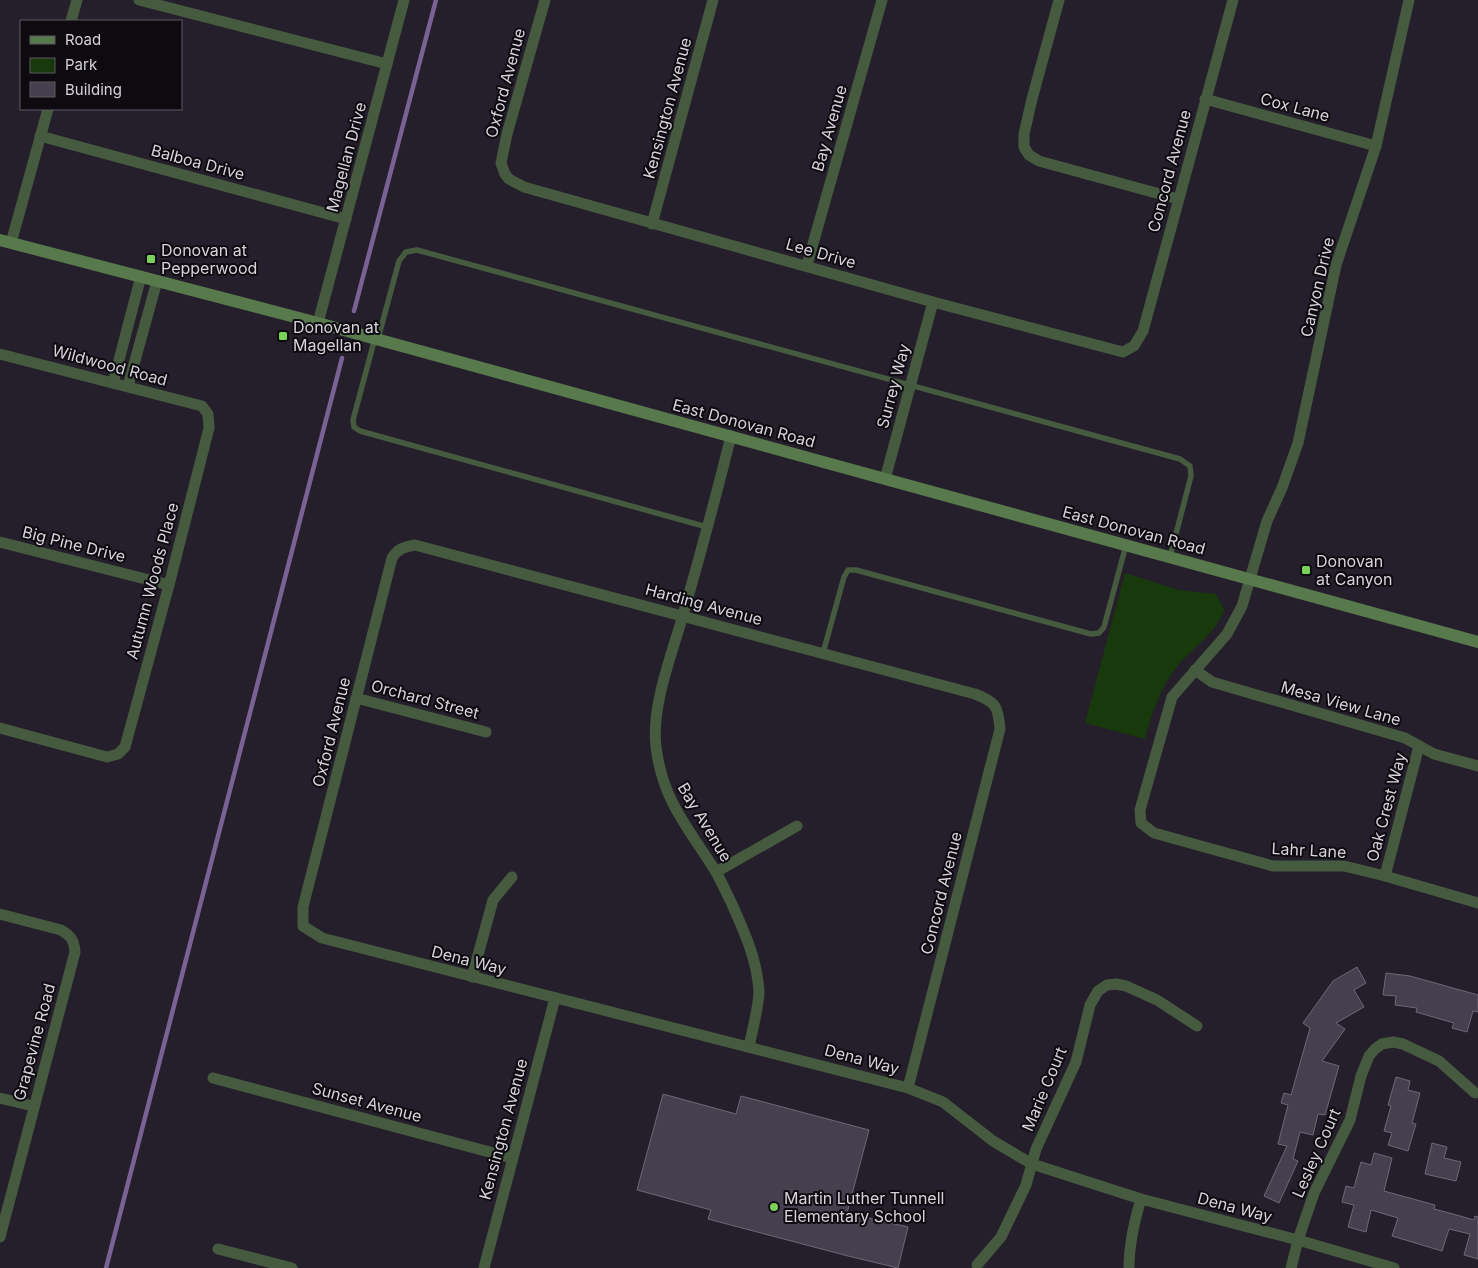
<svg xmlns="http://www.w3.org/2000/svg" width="1478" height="1268" viewBox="0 0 1478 1268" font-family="Inter,sans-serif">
<rect width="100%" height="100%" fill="#251f2c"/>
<path fill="#18390b" d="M1125 573 1179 590 1216 594 1224 610C1216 633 1194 647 1179 664 1161 686 1152 712 1145 739L1085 723Z"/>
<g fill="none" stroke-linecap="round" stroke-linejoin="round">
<g stroke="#7a6294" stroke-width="4.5">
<polyline points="354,311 436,0"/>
<polyline points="106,1268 342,358"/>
</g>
</g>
<g fill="#46404e" stroke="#6e6777">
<polygon points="1357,967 1366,983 1354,990 1364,1007 1336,1023 1345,1029 1322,1061 1339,1066 1325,1115 1318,1114 1313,1135 1300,1132 1293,1159 1298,1161 1279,1203 1264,1196 1287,1146 1278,1144 1288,1105 1281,1103 1284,1093 1291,1095 1310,1028 1303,1023 1333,981"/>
<polygon points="1386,973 1410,976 1478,995 1478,1012 1473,1011 1467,1032 1452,1028 1454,1023 1416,1012 1417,1008 1395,1005 1396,996 1383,995"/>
<polygon points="1396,1077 1410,1081 1408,1090 1420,1093 1412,1123 1416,1124 1408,1151 1388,1145 1392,1133 1384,1131 1391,1106 1388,1105"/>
<polygon points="663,1094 736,1114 741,1096 869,1130 847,1213 908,1227 898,1268 848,1256 708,1219 711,1210 637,1190"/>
<polygon points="1432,1143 1447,1147 1444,1158 1461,1162 1456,1181 1425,1174"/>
<polygon points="1374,1153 1392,1158 1384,1191 1435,1205 1434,1209 1453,1214 1474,1220 1475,1216 1478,1217 1478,1259 1464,1255 1470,1234 1449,1229 1442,1251 1392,1236 1398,1218 1371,1210 1366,1232 1348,1227 1354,1205 1342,1202 1346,1186 1354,1188 1361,1162 1371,1165"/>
</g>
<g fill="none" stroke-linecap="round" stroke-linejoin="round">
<g stroke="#455a3e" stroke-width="5.5">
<polyline points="375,338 353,420 354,427 360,431 707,527"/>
<polyline points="378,339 399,261 406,252 417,250 1180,459 1190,466 1191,476 1170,557"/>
<polyline points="823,653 844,577 848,570 856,570 1091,634 1099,633 1104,627 1126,545"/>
</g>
<g stroke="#455a3e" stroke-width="11">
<polyline points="139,0 387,64"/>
<polyline points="545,0 507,134 501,163 505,174 509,179 524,187 933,302 1123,352 1134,346 1143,331 1233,0"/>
<polyline points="1059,0 1032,99 1024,134 1024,147 1029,155 1039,161 1178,199"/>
<polyline points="1409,0 1376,146 1336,265 1298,443 1282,488 1267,521 1242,606 1227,634 1172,697 1140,810 1141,823 1154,833 1273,866 1344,866 1385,876 1478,903"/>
<polyline points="71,21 77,0"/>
<polyline points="1205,99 1376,146"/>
<polyline points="40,136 346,219"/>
<polyline points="652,224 713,0"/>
<polyline points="11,243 48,109"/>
<polyline points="807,265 882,0"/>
<polyline points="318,323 404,0"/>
<polyline points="0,354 202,406 208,414 209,428 169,585 125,747 118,754 107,757 0,728"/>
<polyline points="113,383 141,276"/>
<polyline points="128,386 157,281"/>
<path d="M731 436C716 496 700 556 683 615 672 654 651 706 656 747 663 802 688 827 716 872 721 881 726 892 731 902 744 931 757 959 759 991 759 1006 752 1031 749 1047"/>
<polyline points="885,479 933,302"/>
<polyline points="0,542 169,585"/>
<polyline points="1195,670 1212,682 1405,738 1434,754 1478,766"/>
<polyline points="356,698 486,732"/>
<polyline points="716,872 797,826"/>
<polyline points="1385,876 1419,746"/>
<path d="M0 914 61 930C71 936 74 940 75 952L0 1237"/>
<polyline points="472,977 493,900 512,877"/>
<polyline points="213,1078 512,1158"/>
<path d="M908 1088 1000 729C998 706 996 702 975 694L415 545C405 547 398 548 392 558L303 907V926L322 938 908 1088 943 1102 993 1141 1032 1164 1141 1199 1298 1240 1394 1268"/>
<polyline points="0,1098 33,1106"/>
<polyline points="218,1249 292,1268"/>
<polyline points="977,1265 1001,1237 1026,1185 1036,1149 1076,1062 1090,1005 1098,991 1107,985 1116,984 1126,986 1157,1000 1197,1026"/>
<polyline points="484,1268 555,998"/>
<path d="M1129 1268C1129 1244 1134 1222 1141 1199"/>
<polyline points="1291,1268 1298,1240 1314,1193 1350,1120 1361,1076 1369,1056 1375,1049 1382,1044 1393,1042 1403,1044 1439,1061 1475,1093"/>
</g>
<polyline stroke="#57794c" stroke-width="12" points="0,240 318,323 1478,642"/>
</g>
<g fill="#78d158" stroke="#0d0a10" stroke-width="2">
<rect x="146" y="254" width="10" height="10" rx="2.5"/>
<rect x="278" y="331" width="10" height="10" rx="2.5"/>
<rect x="1301" y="565" width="10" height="10" rx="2.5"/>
<circle cx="774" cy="1207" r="5"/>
</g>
<g text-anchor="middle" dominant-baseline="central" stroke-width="4" stroke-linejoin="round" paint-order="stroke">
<g font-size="16" fill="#d6d3db" stroke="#0d0a10">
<text transform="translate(505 83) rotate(-75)">Oxford Avenue</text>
<text transform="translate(1295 107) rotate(15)">Cox Lane</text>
<text transform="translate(667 108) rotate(-75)">Kensington Avenue</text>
<text transform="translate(829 128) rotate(-74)">Bay Avenue</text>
<text transform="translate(346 157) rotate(-75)">Magellan Drive</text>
<text transform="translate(198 162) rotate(15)">Balboa Drive</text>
<text transform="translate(1169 171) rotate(-75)">Concord Avenue</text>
<text transform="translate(821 253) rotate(16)">Lee Drive</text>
<text transform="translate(1317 287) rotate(-77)">Canyon Drive</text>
<text transform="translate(110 365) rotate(15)">Wildwood Road</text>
<text transform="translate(893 386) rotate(-75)">Surrey Way</text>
<text transform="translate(744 423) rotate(15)">East Donovan Road</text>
<text transform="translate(1134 530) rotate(15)">East Donovan Road</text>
<text transform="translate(74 544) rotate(14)">Big Pine Drive</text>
<text transform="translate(152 581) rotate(-75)">Autumn Woods Place</text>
<text transform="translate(704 604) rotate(15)">Harding Avenue</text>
<text transform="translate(425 699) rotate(15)">Orchard Street</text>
<text transform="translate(1341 703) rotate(16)">Mesa View Lane</text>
<text transform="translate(331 732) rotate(-76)">Oxford Avenue</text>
<text transform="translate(1386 807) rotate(-75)">Oak Crest Way</text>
<text transform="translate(705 822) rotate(59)">Bay Avenue</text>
<text transform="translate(1309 850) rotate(3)">Lahr Lane</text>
<text transform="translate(941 893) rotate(-76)">Concord Avenue</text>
<text transform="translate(469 960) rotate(14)">Dena Way</text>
<text transform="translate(34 1042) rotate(-75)">Grapevine Road</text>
<text transform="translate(862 1059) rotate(15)">Dena Way</text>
<text transform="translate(1044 1089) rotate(-67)">Marie Court</text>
<text transform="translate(367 1102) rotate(15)">Sunset Avenue</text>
<text transform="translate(503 1129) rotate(-75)">Kensington Avenue</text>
<text transform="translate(1316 1153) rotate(-66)">Lesley Court</text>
<text transform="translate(1235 1207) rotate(15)">Dena Way</text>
</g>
<g font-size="16" fill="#d6d3db" stroke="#0d0a10" text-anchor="start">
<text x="161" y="250">Donovan at<tspan x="161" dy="18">Pepperwood</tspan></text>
<text x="293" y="327">Donovan at<tspan x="293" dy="18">Magellan</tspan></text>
<text x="1316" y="561">Donovan<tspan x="1316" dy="18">at Canyon</tspan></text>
<text x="784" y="1198">Martin Luther Tunnell<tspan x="784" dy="18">Elementary School</tspan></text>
</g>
</g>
<rect x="20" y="20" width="162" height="90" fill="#0d0a10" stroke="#5d5a61"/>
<rect x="30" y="36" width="25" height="8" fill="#57794c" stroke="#5d5a61"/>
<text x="65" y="45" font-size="15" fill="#d6d3db">Road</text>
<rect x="30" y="58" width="25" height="15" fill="#18390b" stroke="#5d5a61"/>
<text x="65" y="70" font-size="15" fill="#d6d3db">Park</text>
<rect x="30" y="82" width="25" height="15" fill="#46404e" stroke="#5d5a61"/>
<text x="65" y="95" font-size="15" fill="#d6d3db">Building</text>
</svg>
